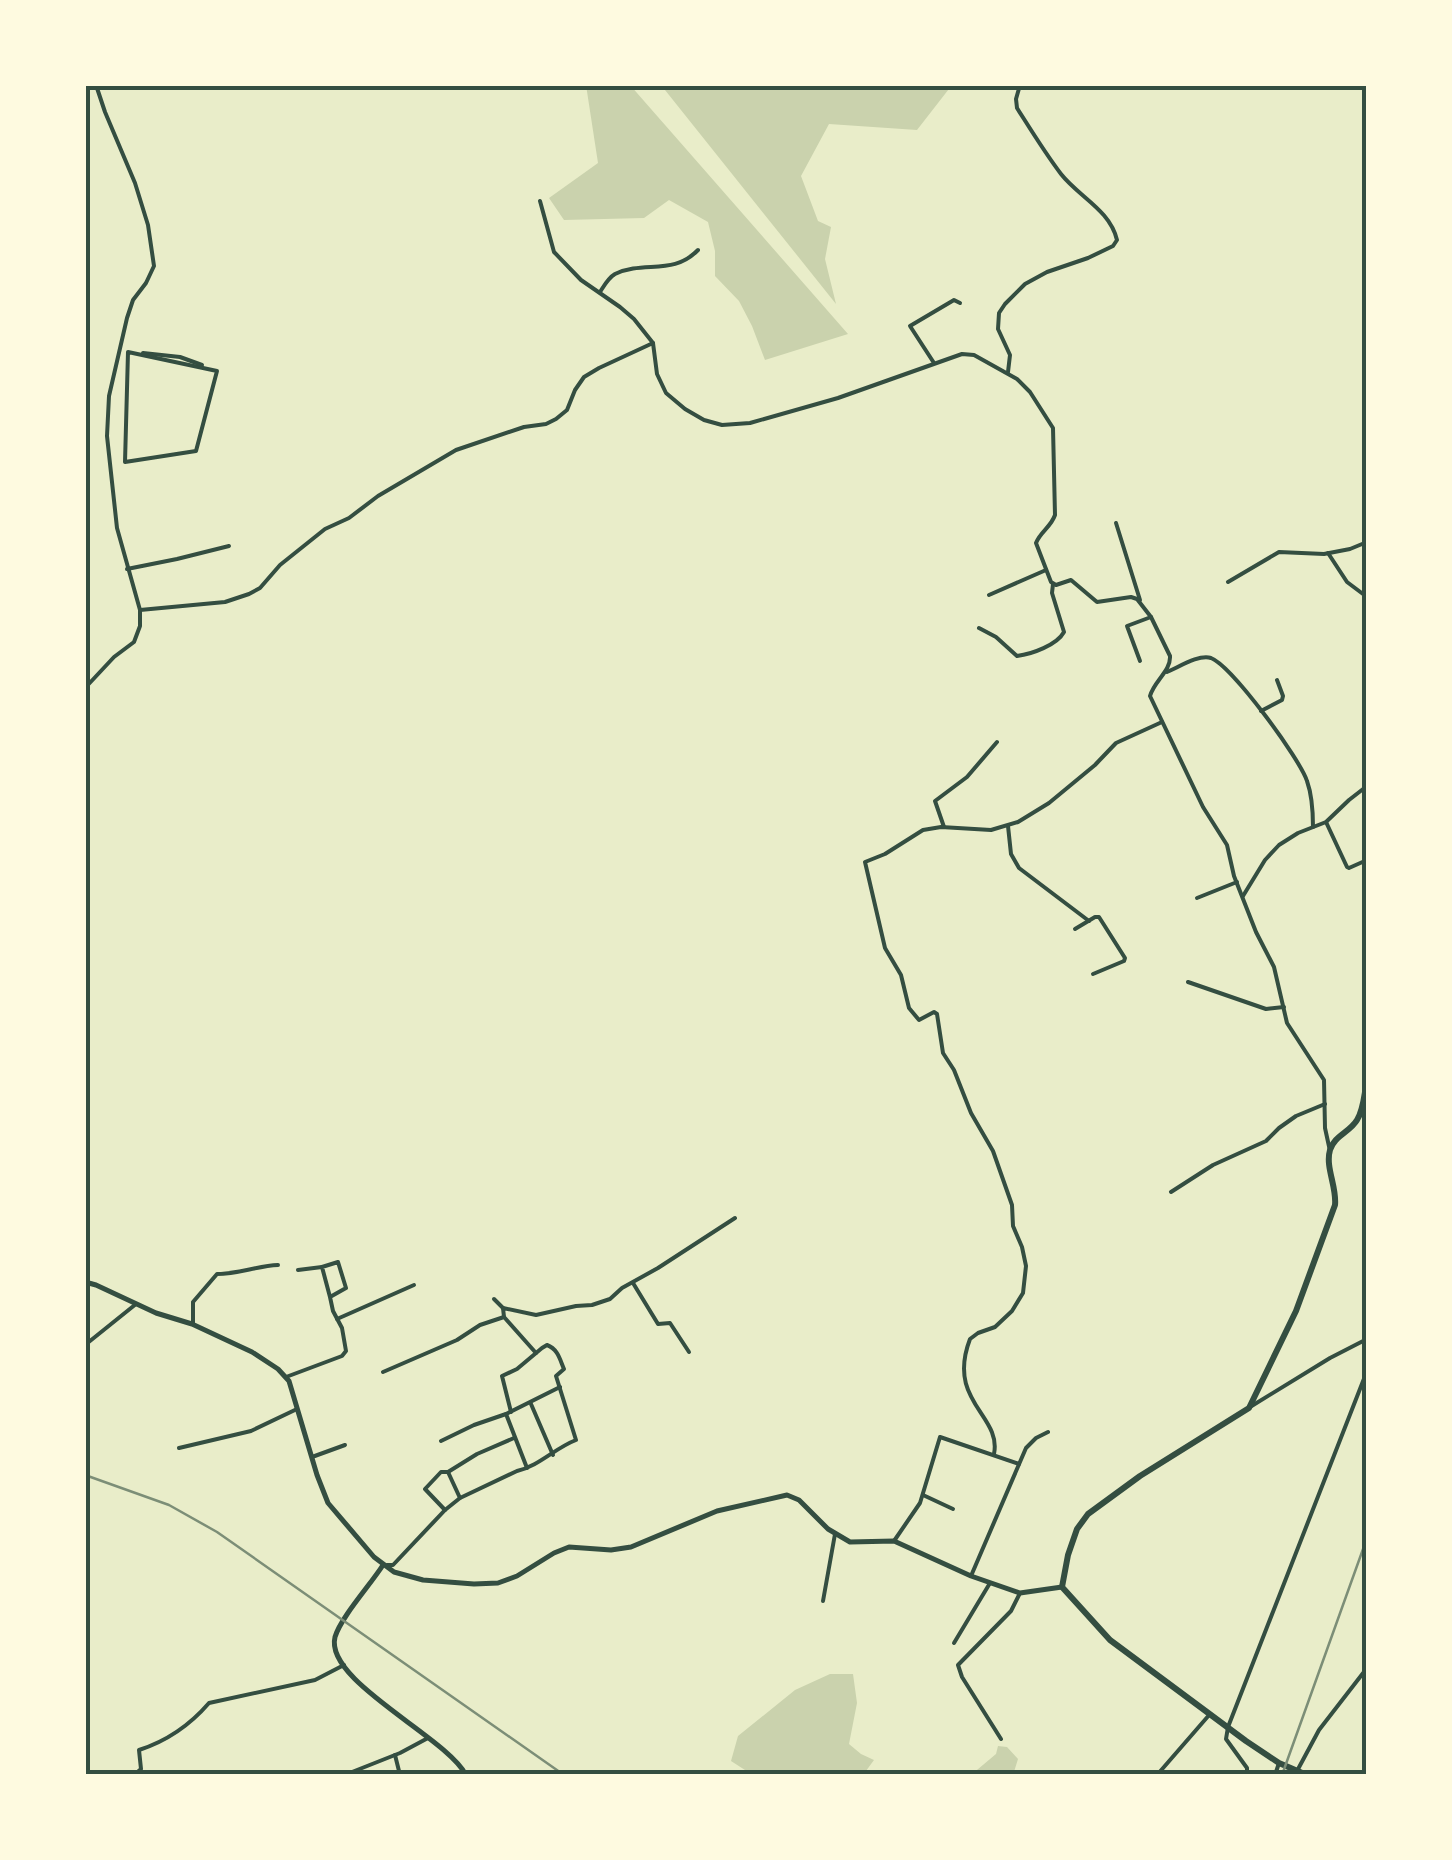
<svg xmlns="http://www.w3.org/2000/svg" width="1452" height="1860" viewBox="0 0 1452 1860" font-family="'Golos Text',sans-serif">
<rect width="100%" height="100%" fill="#e9edc9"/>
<g fill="#cad2ad">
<polygon points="586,85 630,85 848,334 765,360 752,326 739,301 715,276 715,251 708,222 669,200 644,218 564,220 549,198 598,163"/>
<polygon points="661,85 952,85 917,130 829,124 801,176 818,221 831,227 825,259 836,304"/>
<polygon points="830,1674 853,1674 857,1703 849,1744 861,1754 874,1760 863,1775 747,1775 745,1770 731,1761 738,1736 795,1690"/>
<polygon points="998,1746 1007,1747 1018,1759 1013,1775 971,1775 996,1754"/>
</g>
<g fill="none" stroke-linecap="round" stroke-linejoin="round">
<g stroke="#344e41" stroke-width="4">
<polyline points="540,201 554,252 581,280 620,307 634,319 653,343"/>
<path d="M600 292C604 286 608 278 615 274 644 260 673 276 698 250"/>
<polygon points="128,352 217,371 196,451 125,462"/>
<polyline points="143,353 180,357 202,365"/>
<polyline points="934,363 910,326 954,300 960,303"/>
<path d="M1008 372 1010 355 998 329 999 313 1005 304 1025 284 1047 272 1088 258 1113 246 1117 240C1110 210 1079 197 1061 174 1045 153 1031 130 1017 108L1016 99 1020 85"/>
<polyline points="1116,523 1140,600"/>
<polyline points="1328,553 1347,582 1367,597"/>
<polyline points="127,569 177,559 229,546"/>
<polyline points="1228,582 1279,552 1324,554 1350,549 1367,542"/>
<polyline points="989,595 1046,570"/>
<path d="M140 610 225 602 249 594 260 588 280 565 325 529 349 518 378 496 456 450 524 427 546 424 556 419 567 410 575 390 584 377 599 368 653 343 657 374 666 393 685 409 704 420 722 425 750 423 838 398 962 354 974 355 1017 379 1030 392 1053 428 1055 515C1051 527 1040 532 1036 543L1051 582 1056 585 1071 580 1097 602 1131 597 1137 599 1151 617 1170 656C1171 671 1154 681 1150 696L1203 807 1227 845 1234 876 1256 932 1274 967 1287 1023 1324 1080 1325 1128 1330 1151"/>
<path d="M979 628 996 637 1017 656C1032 654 1057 645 1064 632L1052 593 1053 584"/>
<polyline points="1140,661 1127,626 1151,617"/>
<path d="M1167 672C1179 667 1199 654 1211 658 1232 666 1300 759 1307 781 1312 795 1313 812 1313 827"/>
<polyline points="85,688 114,657 134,642 140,626 140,610 117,528 107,436 109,396 127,318 133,300 146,283 154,266 148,225 135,183 105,112 96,85"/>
<polyline points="1261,711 1282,700 1283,696 1277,680"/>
<polyline points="1326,822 1347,867 1349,868 1367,860"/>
<polyline points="1008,826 1011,854 1019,868 1089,921"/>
<polyline points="944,827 935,801 967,777 997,742"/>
<polyline points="1243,896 1265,860 1279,845 1298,833 1326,822 1349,800 1367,786"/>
<polyline points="1197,898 1237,882"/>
<polyline points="1075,929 1095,917 1099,917 1125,958 1124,961 1093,974"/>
<polyline points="1188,982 1266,1009 1284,1007"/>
<polyline points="1171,1192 1213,1165 1266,1141 1279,1128 1296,1116 1325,1104"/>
<polyline points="298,1270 322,1267"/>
<polyline points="633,1283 658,1324 670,1323 689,1352"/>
<polyline points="494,1299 503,1308"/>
<polyline points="504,1317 503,1308 536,1315 576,1306 592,1305 610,1299 622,1288 658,1268 735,1218"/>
<polyline points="337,1319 414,1285"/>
<path d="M193 1323V1302L217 1274C238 1274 257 1266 278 1265"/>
<polyline points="85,1345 136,1304"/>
<polyline points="383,1372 457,1340 480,1325 504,1317 536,1353"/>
<polyline points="286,1377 342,1356 346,1351 342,1328 333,1311 330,1297 346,1288 338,1262 322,1267 330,1297"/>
<polyline points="531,1404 553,1455"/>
<polyline points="1250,1407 1330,1358 1367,1339"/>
<polyline points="506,1414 527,1468"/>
<polyline points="441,1441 474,1425 506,1414 560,1387"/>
<polyline points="179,1448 251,1431 297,1409"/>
<path d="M994 1454C1002 1415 946 1402 970 1339L978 1333 995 1327 1012 1311 1023 1293 1026 1266 1022 1247 1013 1226 1012 1205 993 1151 971 1113 954 1070 943 1053 937 1014 934 1012 919 1020 909 1008 901 975 885 948 865 862 885 854 923 830 941 827 991 830 1018 822 1049 803 1095 765 1116 743 1162 722"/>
<polyline points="312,1457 345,1445"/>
<polyline points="448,1472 460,1498"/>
<polyline points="923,1495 953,1509"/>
<polyline points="445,1510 425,1489 441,1472 448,1472 477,1454 514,1438"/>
<polyline points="894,1541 920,1503 940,1437 1019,1464"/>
<path d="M387 1565H393L445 1510 460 1498 517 1471C539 1466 555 1448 576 1440L556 1376 564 1369C560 1360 558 1349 547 1345L542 1348 517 1369 502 1376 511 1412"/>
<polyline points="971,1576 1026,1448 1036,1438 1048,1432"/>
<polyline points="823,1601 835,1534"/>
<polyline points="954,1643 990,1583"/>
<polyline points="1001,1739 962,1677 958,1665 1011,1611 1020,1593"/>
<polyline points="395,1755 400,1775"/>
<polyline points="1297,1771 1319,1730 1367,1668"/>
<polyline points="352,1772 400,1753 428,1738"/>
<path d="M134 1775 141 1769 139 1750C167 1741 190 1725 209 1703L315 1680 344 1665"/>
<polyline points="1157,1775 1210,1714"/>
<polyline points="1247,1775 1247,1768 1226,1739 1228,1727 1367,1371"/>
<polyline points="1275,1775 1279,1763"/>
</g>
<path stroke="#344e41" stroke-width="5" d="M383 1565C371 1584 341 1617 335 1637 324 1681 447 1737 466 1775"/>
<polyline stroke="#344e41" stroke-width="5" points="85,1282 96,1285 156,1313 192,1324 252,1352 278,1369 289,1381 317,1475 328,1503 374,1557 394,1572 423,1580 474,1584 498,1583 517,1576 554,1553 569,1547 611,1550 631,1547 717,1511 787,1495 799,1500 828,1529 850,1542 894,1541 971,1576 1020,1593 1062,1587"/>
<path stroke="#344e41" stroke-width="6" d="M1307 1775 1279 1763 1246 1741 1110 1640 1062 1587 1068 1555 1077 1529 1088 1514 1140 1476 1249 1408 1296 1311 1335 1205C1337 1187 1325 1167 1330 1150 1334 1136 1350 1132 1357 1120 1364 1109 1364 1094 1367 1081"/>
<g stroke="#7c8e77" stroke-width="2.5">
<polyline points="85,1475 169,1505 217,1532 564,1775"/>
<polyline points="1282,1775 1367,1538"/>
</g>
</g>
<rect width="1452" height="1860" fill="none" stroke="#fefae0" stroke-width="175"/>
<rect x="88" y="88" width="1276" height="1684" fill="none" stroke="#344e41" stroke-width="4"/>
</svg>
